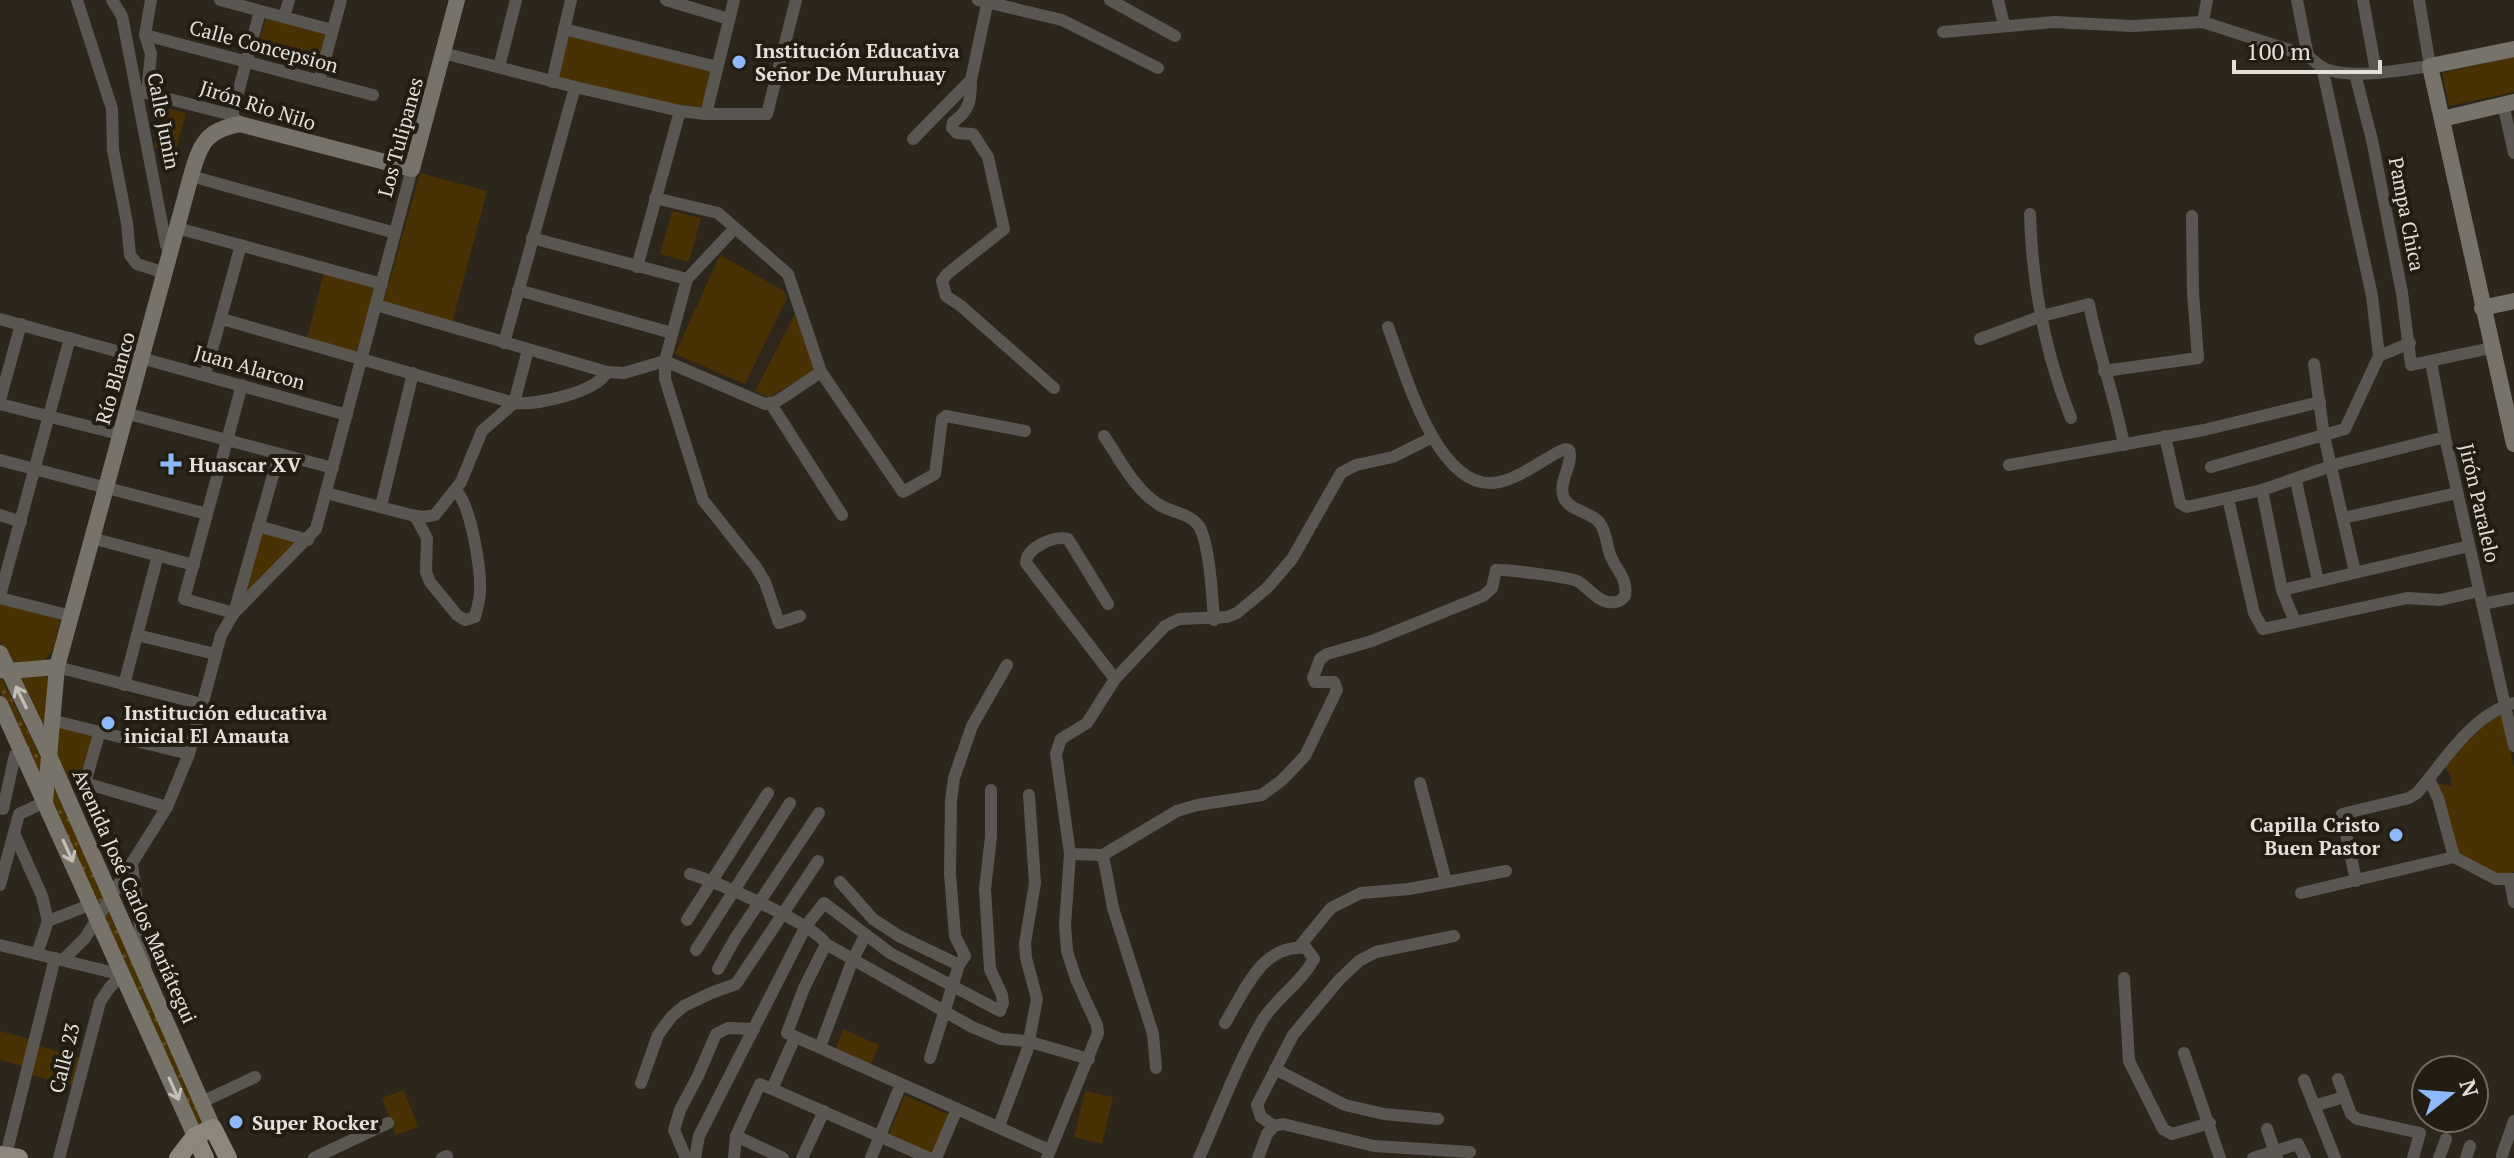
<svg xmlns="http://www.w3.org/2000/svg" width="2514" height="1158" viewBox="0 0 2514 1158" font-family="'PT Serif',serif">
<defs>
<pattern id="grass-dots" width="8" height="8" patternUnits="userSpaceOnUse" patternTransform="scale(2)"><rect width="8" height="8" fill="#483204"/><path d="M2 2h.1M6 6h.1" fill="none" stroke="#624f28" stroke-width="1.8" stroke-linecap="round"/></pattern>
</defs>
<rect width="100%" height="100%" fill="#2c261c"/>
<g fill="url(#grass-dots)">
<polygon points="0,675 42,760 40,780 0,692"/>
<polygon points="52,780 105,899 99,907 47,797"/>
<polygon points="108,909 204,1120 202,1124 198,1125 102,920"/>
</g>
<g fill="#483204">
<polygon points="266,18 328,35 319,71 256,55"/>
<polygon points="566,33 715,71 706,108 663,103 557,78"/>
<polygon points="2514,57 2514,92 2449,106 2442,73"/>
<polygon points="165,108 186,113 175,153 154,147"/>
<polygon points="420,173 487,191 452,323 383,304"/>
<polygon points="672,211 701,218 689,262 660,254"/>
<polygon points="720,255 784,291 787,298 745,384 675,354"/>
<polygon points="324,272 376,285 357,352 307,339"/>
<polygon points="795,314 817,369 768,398 755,391"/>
<polygon points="262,529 302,541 242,602"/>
<polygon points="0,603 60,620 54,648 43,662 11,666 0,642"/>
<polygon points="45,676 49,678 44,728 15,677"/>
<polygon points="2502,713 2514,769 2514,872 2500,875 2455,852 2436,783 2451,786 2451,777 2444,764 2487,722"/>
<polygon points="55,723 93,735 81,781 61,775 52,755"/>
<polygon points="843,1029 879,1045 870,1066 835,1050"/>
<polygon points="0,1031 30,1039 23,1066 0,1060"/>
<polygon points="36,1045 84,1059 76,1087 29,1074"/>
<polygon points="404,1090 418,1127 396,1135 382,1098"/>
<polygon points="1085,1091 1113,1097 1102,1144 1074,1137"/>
<polygon points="905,1095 951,1116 933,1158 887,1138"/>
</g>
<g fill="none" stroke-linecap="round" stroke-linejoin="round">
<g stroke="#5a5752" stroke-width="12">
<polyline points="77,0 112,109 113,150 127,223 130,255 137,264 165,273"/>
<polyline points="112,0 122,16 166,245 171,251"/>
<polyline points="220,0 332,30"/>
<polyline points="666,0 729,19"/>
<polyline points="978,0 1062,20 1158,68"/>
<polyline points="1110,0 1175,36"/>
<polyline points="1998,0 2004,25"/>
<polyline points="2297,0 2308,56"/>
<polyline points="2363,0 2376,72"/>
<polyline points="284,17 289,0"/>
<polyline points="2203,22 2207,0"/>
<polyline points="564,29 717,67"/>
<path d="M1943 32 2054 22 2132 26 2203 22 2308 56C2312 59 2318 65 2323 68 2351 80 2400 70 2430 66L2419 0"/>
<polyline points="145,35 373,95"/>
<polyline points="443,53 575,87 680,111 706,114 767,114 796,0"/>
<polyline points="499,67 516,0"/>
<polyline points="2355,74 2372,140 2402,293 2411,365 2491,348"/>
<path d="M971 80C971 99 970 111 953 122L952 128 957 133 973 134 988 157 1004 229 947 274 942 281 946 296 961 306 1054 388"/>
<polyline points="319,81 341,0"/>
<polyline points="552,82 571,0"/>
<polyline points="138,91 232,115 240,124"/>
<polyline points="147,92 151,54 145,35 151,0"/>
<polyline points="2503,104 2514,153"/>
<polyline points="706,114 734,0"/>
<polyline points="232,115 260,11"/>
<polyline points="913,139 971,80 988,0"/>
<polyline points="191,176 395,233"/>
<polyline points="655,198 718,213 788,274 821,372 903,492 935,474 942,419 946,416 1025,431"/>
<path d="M2030 214C2032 283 2045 353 2071 418"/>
<polyline points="177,228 382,284"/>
<polyline points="735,228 687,279 665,361 665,379 703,500 756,567 765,582 779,623 800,616"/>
<polyline points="532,238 687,279"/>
<polyline points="637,267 680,111"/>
<polyline points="518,290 672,333"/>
<polyline points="376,305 607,372 624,373 665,361 765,404 776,402 821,372"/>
<polyline points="0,319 347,415"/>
<path d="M222 319 514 403C537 405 595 393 607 372"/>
<path d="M1980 339 2042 316 2089 304C2098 352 2115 397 2124 445"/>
<polyline points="504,343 575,87"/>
<polyline points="2379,356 2410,343"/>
<polyline points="2431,362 2445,437 2514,746"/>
<polyline points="2314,364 2324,436 2355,572"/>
<polyline points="2104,371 2198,358 2193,293 2192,216"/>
<polyline points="205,375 241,245"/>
<polyline points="242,385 184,599 234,613 279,454"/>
<polyline points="0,400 21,324"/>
<polyline points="0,404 119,434"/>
<polyline points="771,404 842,515"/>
<polyline points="125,413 333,468"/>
<path d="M1104 436C1119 458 1134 489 1158 504 1171 513 1192 513 1200 528 1210 548 1212 596 1214 620"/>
<polyline points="2165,436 2180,503 2187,507 2262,490 2337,464 2445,437"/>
<polyline points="0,460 207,514"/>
<polyline points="2009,465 2204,430 2320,402"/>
<polyline points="2211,467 2345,429 2379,356 2372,296 2322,67"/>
<polyline points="2296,481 2318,581"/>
<polyline points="2262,490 2282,590 2295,622"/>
<polyline points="326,493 411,515 423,517 435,515 461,482 482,431 514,403 528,350"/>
<polyline points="2228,498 2254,613 2263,629 2407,598 2440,600 2479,591"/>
<polyline points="381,506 413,373"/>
<polyline points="0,515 21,522"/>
<path d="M415 516 427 538 426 572 430 582 457 615 465 620 475 617C477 608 480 600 480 591 481 569 471 505 456 491"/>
<polyline points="2343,518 2457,493"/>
<polyline points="258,526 308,540"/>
<polyline points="91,538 194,565"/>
<polyline points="2282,590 2469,546"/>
<polyline points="0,596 70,338"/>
<polyline points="0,598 71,616"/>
<path d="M1108 604 1068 539C1054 535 1026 548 1026 563L1115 679"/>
<polyline points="2482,604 2514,598"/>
<polyline points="137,635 215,654"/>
<polyline points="57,667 202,704"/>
<polyline points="124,685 158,555"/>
<polyline points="51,720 189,754"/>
<polyline points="99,734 85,783 167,807"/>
<polyline points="2429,779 2438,798 2454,857"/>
<polyline points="1420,783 1446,881"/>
<polyline points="3,809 15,755"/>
<polyline points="14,833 42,896 48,921 37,954"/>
<path d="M1070 854 1103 855 1177 811 1197 805 1262 795 1282 780 1305 756 1337 690 1334 682H1315L1313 678 1320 659 1327 654 1372 641 1483 596 1492 588 1496 570C1503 569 1569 577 1577 581 1588 587 1596 600 1608 602 1616 603 1620 602 1625 596 1628 579 1617 571 1611 557 1606 545 1607 532 1599 522 1589 511 1570 511 1564 498 1557 482 1574 465 1569 450L1565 449C1543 458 1518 481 1493 483 1435 487 1404 368 1388 327"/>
<polyline points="1103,855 1113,908 1153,1034 1156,1068"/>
<polyline points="132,864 145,964"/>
<path d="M690 874C715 881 816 925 826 944L972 1027 1001 1039 1027 1041 1089 1059"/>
<polyline points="2510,880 2514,902"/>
<path d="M2356 881 2342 814 2409 798 2417 793C2444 762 2472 714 2514 703"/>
<polyline points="840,882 873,919 899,936 959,965"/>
<polyline points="0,885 19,814 45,802"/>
<polyline points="2301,893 2454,857 2496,879 2514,879"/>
<polyline points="687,920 768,793"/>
<polyline points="48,921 92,904"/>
<polyline points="826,944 804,988 787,1033 1049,1150"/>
<polyline points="0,945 123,975"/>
<polyline points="1299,947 1331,908 1361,893 1409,889 1506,871"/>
<polyline points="696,950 790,803"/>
<polyline points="63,960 85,938 167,807 189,754 221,635 234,613 316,529 412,169"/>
<polyline points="718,969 736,937 819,813"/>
<polyline points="2124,978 2129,1061 2163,1129 2172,1134 2210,1123"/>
<polyline points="820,1047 853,959 865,936"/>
<polyline points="2184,1053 2220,1158"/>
<polyline points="930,1058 959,965 965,956 955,936 950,874 951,801 954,778 972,726 1007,665"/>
<polyline points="1275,1069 1345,1105 1384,1114 1438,1119"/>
<polyline points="2338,1079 2351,1114 2357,1119 2420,1133 2413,1158"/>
<polyline points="2304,1080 2335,1158"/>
<polyline points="641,1083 658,1035 672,1016 684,1006 711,993 736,984 818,861"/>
<polyline points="772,1089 929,1158"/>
<polyline points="202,1102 255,1077"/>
<polyline points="2314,1106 2344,1097"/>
<polyline points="999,1126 1027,1051 1037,999 1026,958 1025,943 1035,883 1029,795"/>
<polyline points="1274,1126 1261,1117 1257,1105 1293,1035 1339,980 1359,961 1376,952 1454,936"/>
<polyline points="2267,1129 2277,1158"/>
<polyline points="736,1136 783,1158"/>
<polyline points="6,1155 55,958"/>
<polyline points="2502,1155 2514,1121"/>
<polyline points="59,1158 100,1002 110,987 123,975"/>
<polyline points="314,1158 388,1123"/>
<polyline points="442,1158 447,1156"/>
<polyline points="686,1158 674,1130 680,1110 698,1076 716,1034 728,1028 754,1029"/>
<polyline points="695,1158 699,1136 806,926 824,903 890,953 1000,1011 1003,1003 1002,995 990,969 985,889 991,837 991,790"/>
<polyline points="734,1158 736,1136 760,1084 772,1089 795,1037"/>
<polyline points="802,1158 824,1111"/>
<polyline points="871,1158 901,1084"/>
<polyline points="936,1158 957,1109"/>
<polyline points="1047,1158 1098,1033 1097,1025 1076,979 1067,951 1065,925 1070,854 1056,754 1061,739 1087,723 1115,679 1165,626 1179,619 1227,617 1237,613 1267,588 1292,559 1341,473 1356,465 1393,457 1431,438"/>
<path d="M1199 1158C1219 1113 1237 1064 1262 1021 1276 998 1301 983 1314 959L1306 948C1262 943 1245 991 1225 1023"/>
<polyline points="1258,1158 1267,1134 1274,1126 1283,1124 1374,1146 1470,1152"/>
<polyline points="2253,1158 2298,1144 2305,1158"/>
<polyline points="2439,1158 2446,1139"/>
<polyline points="2466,1158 2470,1146"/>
</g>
<g stroke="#77726a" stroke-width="16">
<polyline points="2514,49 2430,66 2514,444"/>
<polyline points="2442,119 2514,102"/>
<polyline points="2482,308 2514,301"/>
<polyline points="0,653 48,753 213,1128"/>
<polyline points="0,670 8,671 57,667"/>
<polyline points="0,704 195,1136"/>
<path d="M45 802 57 667 191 176C200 144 206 130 240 124L412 169 457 0"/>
</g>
<g stroke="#8d867c" stroke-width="18">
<polyline points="195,1136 205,1158"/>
<polyline points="0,1155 19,1158"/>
<polyline points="178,1158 195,1136 213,1128 228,1158"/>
</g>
</g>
<defs><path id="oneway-shaft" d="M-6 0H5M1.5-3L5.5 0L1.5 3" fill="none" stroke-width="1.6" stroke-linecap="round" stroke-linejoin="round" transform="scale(2)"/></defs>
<g stroke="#c3bfb8">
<use href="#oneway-shaft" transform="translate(21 697) rotate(-116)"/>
<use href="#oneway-shaft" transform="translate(68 851) rotate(66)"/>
<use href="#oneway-shaft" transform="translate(174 1089) rotate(66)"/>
</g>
<g fill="#8db9fc" stroke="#221c13" stroke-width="3">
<circle cx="739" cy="62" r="8"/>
<path d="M167 452h8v8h8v8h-8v8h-8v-8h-8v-8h8z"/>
<circle cx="108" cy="723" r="8"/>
<circle cx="2396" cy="835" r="8"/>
<circle cx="236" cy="1122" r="8"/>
</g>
<g text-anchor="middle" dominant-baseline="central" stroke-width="8" stroke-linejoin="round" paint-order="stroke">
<g font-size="20" fill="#e4e0d9" stroke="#221c13">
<text transform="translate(264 46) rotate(15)">Calle Concepsion</text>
<text transform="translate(258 105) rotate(18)">Jirón Rio Nilo</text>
<text transform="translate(164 121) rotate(79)">Calle Junin</text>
<text transform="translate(400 137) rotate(-75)">Los Tulipanes</text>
<text transform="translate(2407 214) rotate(79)">Pampa Chica</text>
<text transform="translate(250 367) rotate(16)">Juan Alarcon</text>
<text transform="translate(115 378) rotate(-74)">Río Blanco</text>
<text transform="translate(2480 503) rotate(77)">Jirón Paralelo</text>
<text transform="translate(135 896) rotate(66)">Avenida José Carlos Mariátegui</text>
<text transform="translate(64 1058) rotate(-76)">Calle 23</text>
</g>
<g font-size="20" font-weight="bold" fill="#e4e0d9" stroke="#221c13" text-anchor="start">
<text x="755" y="50">Institución Educativa<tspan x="755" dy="23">Señor De Muruhuay</tspan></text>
<text x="189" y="464">Huascar XV</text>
<text x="124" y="712">Institución educativa<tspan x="124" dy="23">inicial El Amauta</tspan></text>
<text x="2380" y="824" text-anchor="end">Capilla Cristo<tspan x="2380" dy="23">Buen Pastor</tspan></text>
<text x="252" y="1122">Super Rocker</text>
</g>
</g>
<g transform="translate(2450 1094) rotate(73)"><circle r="38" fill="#221c13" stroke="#706a62" stroke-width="2"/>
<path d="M0-6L14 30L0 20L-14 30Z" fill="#8db9fc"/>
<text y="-12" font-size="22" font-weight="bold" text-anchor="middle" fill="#e4e0d9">N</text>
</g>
<path d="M2234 60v12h146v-12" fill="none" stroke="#e4e0d9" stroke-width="4"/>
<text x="2246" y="60" font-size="24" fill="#e4e0d9" stroke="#221c13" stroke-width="6" paint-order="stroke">100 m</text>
</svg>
